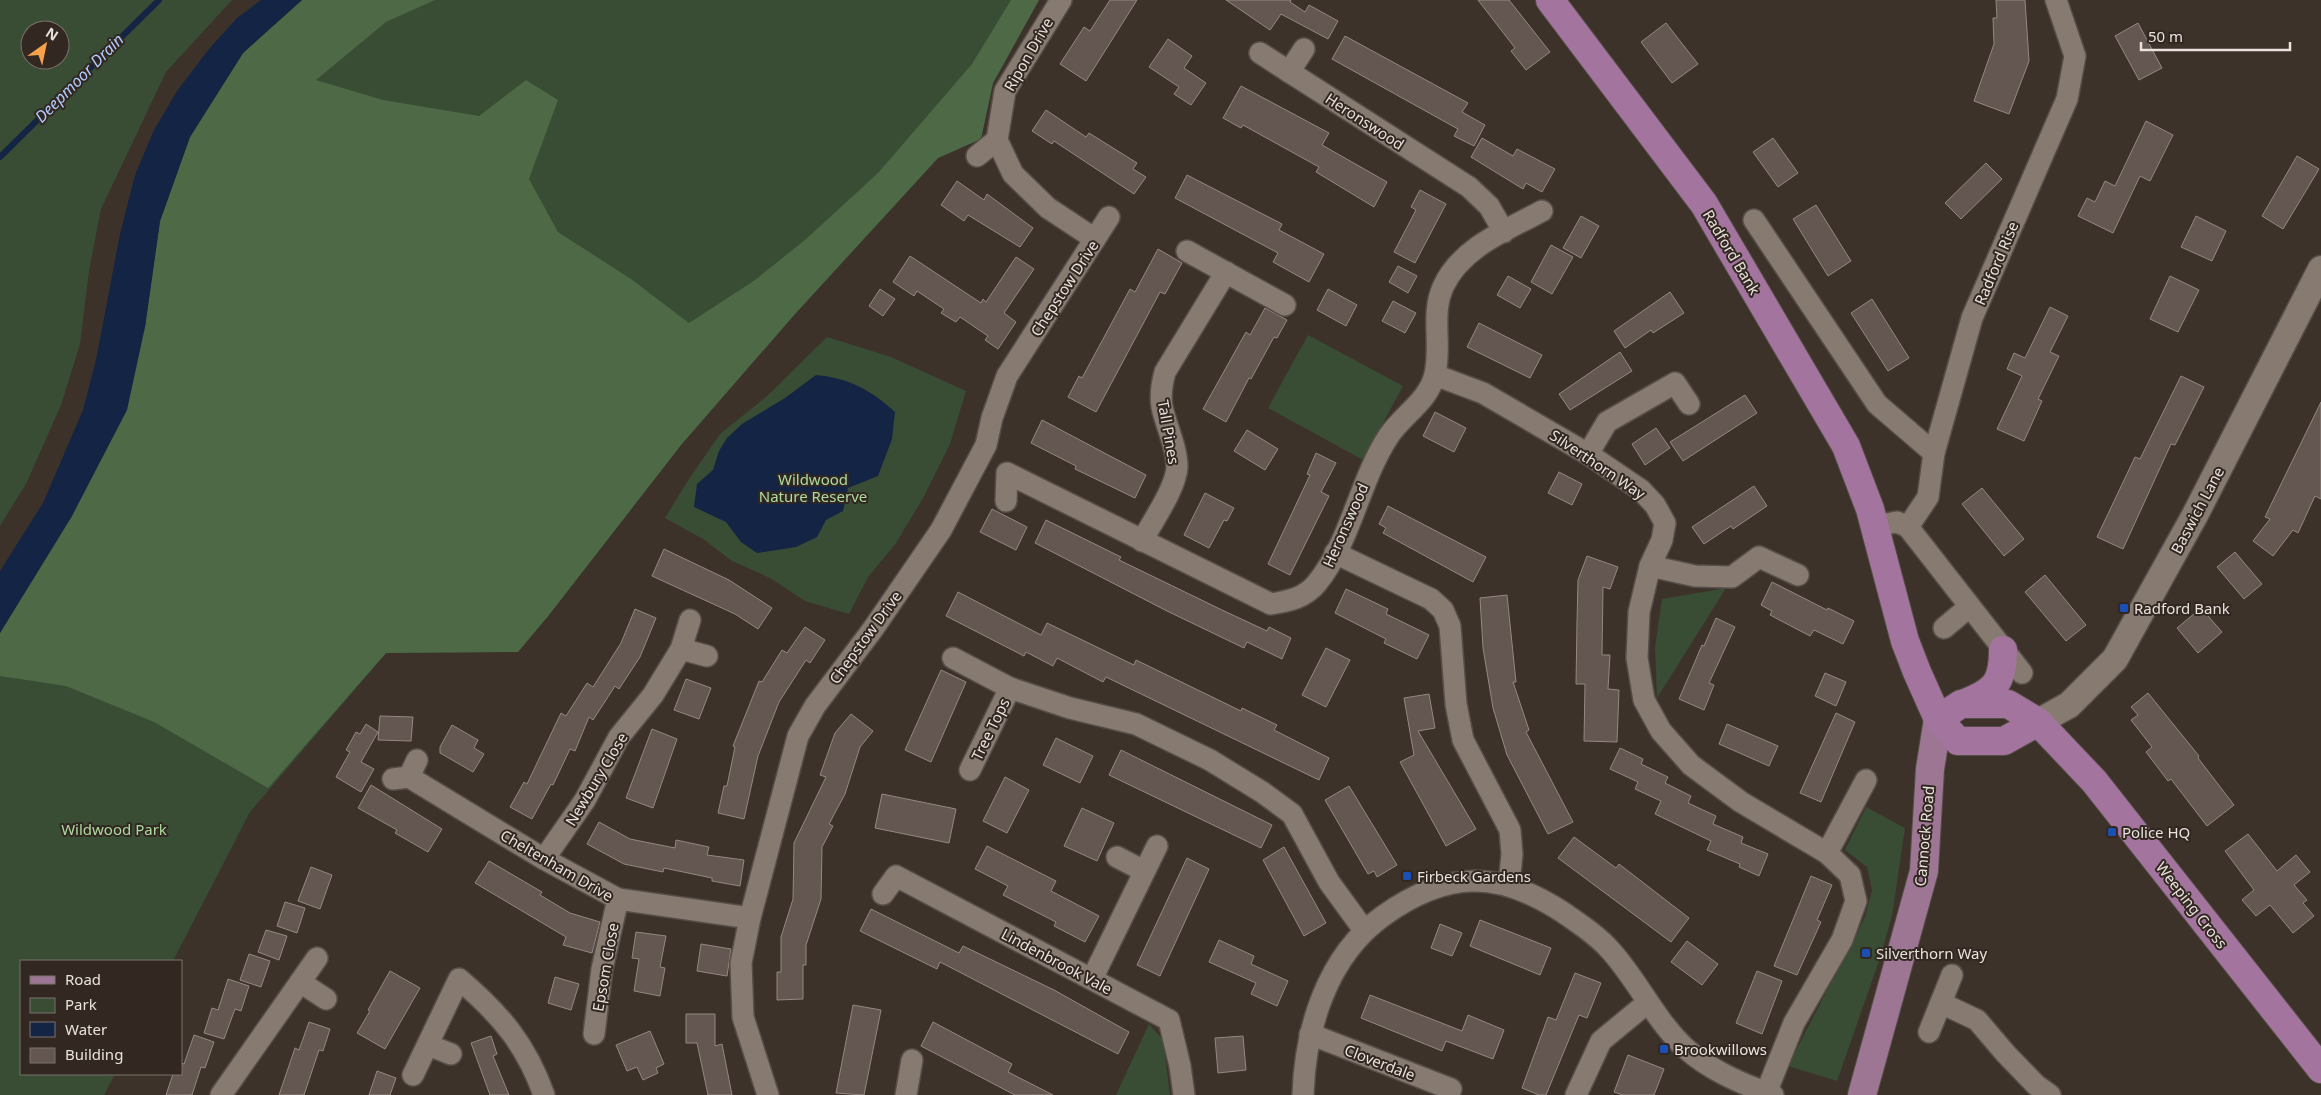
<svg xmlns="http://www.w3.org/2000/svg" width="2321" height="1095" viewBox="0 0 2321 1095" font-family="'Noto Sans',sans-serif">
<rect width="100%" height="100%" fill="#3c322a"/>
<g fill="#394c34" fill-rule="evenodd">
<path d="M0 0H232L166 72 101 209 89 271 80 344 61 405 27 482 0 526ZM30 30H60V60H30Z"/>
<polygon points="302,0 1039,0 993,83 981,139 938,158 795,314 681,445 549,615 518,652 386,653 250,812 173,961 21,961 21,1074 115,1074 104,1095 0,1095 0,633"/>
<polygon points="1308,335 1403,386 1363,460 1268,408"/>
<polygon points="827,337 891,357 966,391 950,444 923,498 896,543 868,577 849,614 805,601 770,578 732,561 703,539 665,518 687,482 720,434 766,397"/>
<polygon points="1726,588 1657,698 1655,647 1662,599"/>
<polygon points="1866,807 1905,828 1892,916 1879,961 1837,1081 1788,1066 1865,917 1872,890 1867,867 1845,850"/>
<polygon points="1149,1024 1163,1040 1170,1095 1116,1095"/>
</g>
<polygon fill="#4d6945" points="302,0 435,0 386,22 316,80 383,100 479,116 526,80 558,100 529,179 558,232 631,279 689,323 755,280 806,239 878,173 972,64 1011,0 1039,0 993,83 981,139 938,158 795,314 681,445 549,615 518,652 386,653 268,788 154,722 66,686 0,676 0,633 72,516 145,327 160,221 190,137 243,53"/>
<g fill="#142444">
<polygon points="261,0 302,0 243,53 190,137 160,221 145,327 127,410 72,516 0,633 0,571 43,503 83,410 96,360 120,234 135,175 154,130 177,91 209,49 237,18"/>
<path d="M816 375C849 378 871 390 895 412L892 439 878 476 848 488 843 511 826 520 817 537 796 547 757 553 741 542 726 522 694 507 697 484 713 470 719 451 727 438 742 424 785 398Z"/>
</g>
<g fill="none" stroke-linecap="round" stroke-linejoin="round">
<polyline stroke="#142444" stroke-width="6" points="0,157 159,0"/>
</g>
<g fill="#645651" stroke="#958781">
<polygon points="1110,0 1137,0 1086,81 1060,64 1084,27 1090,31"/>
<polygon points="1226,0 1291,0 1290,2 1305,12 1309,5 1338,21 1328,39 1281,14 1270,30"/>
<polygon points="1478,0 1509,0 1550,52 1526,70 1511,51 1515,48"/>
<polygon points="1996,0 2025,0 2029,61 2009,114 1974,101 1994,44 1993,18 1997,18"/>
<polygon points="1666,23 1698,64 1672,83 1641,42"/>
<polygon points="2138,23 2162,68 2139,80 2115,36"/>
<polygon points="1345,36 1468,103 1462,112 1485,125 1474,146 1454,136 1458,129 1332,59"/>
<polygon points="1168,39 1192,56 1184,68 1206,83 1191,105 1174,94 1179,87 1149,67"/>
<polygon points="1241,86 1329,133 1322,145 1387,182 1374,207 1316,172 1319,167 1243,125 1241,128 1223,118"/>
<polygon points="1046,110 1086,137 1089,133 1137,163 1133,169 1146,177 1134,194 1054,141 1052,144 1032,131"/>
<polygon points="2146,121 2173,135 2150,181 2140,176 2113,233 2078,216 2087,198 2095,202 2105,181 2115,186"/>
<polygon points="1482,138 1513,156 1517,149 1555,169 1542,192 1526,183 1523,189 1471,157"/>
<polygon points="1773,138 1798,173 1778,187 1753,152"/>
<polygon points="2297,156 2319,169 2283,229 2262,216"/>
<polygon points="1986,163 2002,179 1961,219 1945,203"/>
<polygon points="1187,175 1282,224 1279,230 1324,254 1309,282 1273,262 1278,253 1175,198"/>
<polygon points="957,181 984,200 987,194 1033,228 1020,247 968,215 964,221 941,205"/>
<polygon points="1420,190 1446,204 1415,263 1394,252 1416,210 1411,207"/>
<polygon points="1816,205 1851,261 1828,276 1793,219"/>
<polygon points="1581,216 1599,226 1581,258 1563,248"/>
<polygon points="2196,216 2226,231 2212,261 2181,247"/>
<polygon points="1551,245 1573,257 1552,294 1531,282"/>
<polygon points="1158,249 1182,263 1165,294 1160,292 1096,412 1068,397 1079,376 1082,378 1130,289 1135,292"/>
<polygon points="910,256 981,303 983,299 986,302 1016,257 1034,269 1004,313 1016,322 998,349 985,340 988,336 960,317 956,322 941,313 944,309 917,291 914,296 893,282"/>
<polygon points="1398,266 1417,276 1408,293 1389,282"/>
<polygon points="1508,276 1531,289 1520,308 1497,295"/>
<polygon points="2170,276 2199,290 2178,332 2150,319"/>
<polygon points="880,289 895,299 883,316 869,306"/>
<polygon points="1328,289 1357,305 1346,326 1317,310"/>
<polygon points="1670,292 1684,313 1653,333 1651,330 1625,348 1614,331"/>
<polygon points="1872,299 1909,358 1888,371 1851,313"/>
<polygon points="1393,301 1416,313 1405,333 1382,321"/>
<polygon points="2050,307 2068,316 2050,352 2059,356 2038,399 2042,401 2024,441 1997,429 2022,376 2007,369 2014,353 2025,358"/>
<polygon points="1265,308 1287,320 1277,338 1274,337 1251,379 1249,378 1226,422 1203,409 1246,332 1250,335"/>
<polygon points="1479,323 1542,355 1530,378 1467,347"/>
<polygon points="1620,352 1632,371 1570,410 1559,394"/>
<polygon points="2181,376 2204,387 2175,445 2171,444 2123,549 2097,537 2135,457 2140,459"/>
<polygon points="1745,395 1757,413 1683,461 1670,442"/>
<polygon points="2321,402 2321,499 2315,496 2298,533 2293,530 2273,556 2253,541 2270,519 2265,517"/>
<polygon points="1435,412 1466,428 1454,452 1423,436"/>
<polygon points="1042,420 1146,475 1135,498 1075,469 1076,466 1031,443"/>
<polygon points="1656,428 1670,448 1645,465 1632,444"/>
<polygon points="1247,430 1278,449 1265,470 1234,451"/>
<polygon points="1316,453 1336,463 1321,492 1329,496 1290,575 1268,564 1310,475 1307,474"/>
<polygon points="1559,472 1582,484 1572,505 1548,493"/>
<polygon points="1754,486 1767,506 1733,529 1731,526 1704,544 1692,527"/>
<polygon points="1982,488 2024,539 2004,556 1962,504"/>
<polygon points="1205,493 1234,508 1227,521 1224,520 1209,548 1184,535"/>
<polygon points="1388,506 1486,557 1473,582 1383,533 1386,528 1379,524"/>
<polygon points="992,509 1027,527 1016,550 980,532"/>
<polygon points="1046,520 1121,557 1119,560 1222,610 1267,631 1269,627 1291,638 1282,659 1247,642 1244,648 1167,611 1035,543"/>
<polygon points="664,549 729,580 772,608 758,629 735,614 652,576"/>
<polygon points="2235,552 2262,584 2244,599 2217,567"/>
<polygon points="1587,556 1618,567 1610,589 1603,587 1602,655 1610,655 1608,689 1619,690 1617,742 1584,741 1585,684 1576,684 1577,622 1578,580"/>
<polygon points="2045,575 2086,625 2066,641 2025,592"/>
<polygon points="1772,582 1827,610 1828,608 1854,621 1843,644 1814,630 1810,636 1770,615 1772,611 1761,605"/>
<polygon points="1346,589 1388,609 1386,614 1429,635 1417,659 1384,643 1386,639 1335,613"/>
<polygon points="958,592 1041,635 1047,623 1134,665 1136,660 1241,711 1242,708 1277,725 1274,730 1329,758 1319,780 1106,677 1103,682 1057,658 1053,666 1026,652 1024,656 946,616"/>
<polygon points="1507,595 1516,682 1513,682 1529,730 1526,732 1573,822 1548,834 1507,755 1493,708 1483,648 1480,598"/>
<polygon points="2201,608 2222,632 2198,653 2177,628"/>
<polygon points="635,609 656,618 640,657 619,689 615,686 593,720 589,717 575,751 570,749 553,785 551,784 532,819 510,807 524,782 527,784 561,713 566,716 587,683 593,687 621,643"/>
<polygon points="1716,618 1735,627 1709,683 1714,685 1704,710 1679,699 1702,645 1704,646"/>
<polygon points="805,627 825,640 810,663 806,660 779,702 758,756 744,819 718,813 724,786 727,786 735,747 733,746 759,681 762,682 782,650 787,653"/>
<polygon points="1326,648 1350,660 1326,707 1302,695"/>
<polygon points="941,670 966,682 931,762 905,750"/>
<polygon points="1825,673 1846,682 1836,706 1815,696"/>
<polygon points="686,679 711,688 699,719 674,710"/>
<polygon points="2148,693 2199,756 2198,758 2234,805 2207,826 2171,779 2168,781 2146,752 2152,747 2131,720 2138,715 2131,707"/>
<polygon points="1429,694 1435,728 1418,731 1476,829 1446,846 1400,762 1414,755 1404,698"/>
<polygon points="1836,713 1855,722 1821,802 1800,793"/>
<polygon points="851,714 873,731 860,747 845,794 829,824 833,826 822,847 821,899 806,945 806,965 803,965 803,999 777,1000 777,972 781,972 781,937 793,899 794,843 826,777 820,775 835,733"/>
<polygon points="380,716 413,717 411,741 378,740"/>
<polygon points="366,724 378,732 361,762 374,769 361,792 336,777 350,752 346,750 356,732 360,734"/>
<polygon points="1727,724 1778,746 1769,766 1719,744"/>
<polygon points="452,725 478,740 474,748 484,754 473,772 440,753 440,747"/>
<polygon points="652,729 677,739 653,808 626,798"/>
<polygon points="1056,738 1093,756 1080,783 1043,765"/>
<polygon points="1620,748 1643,759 1641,764 1668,777 1665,783 1691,796 1688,803 1716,816 1713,824 1743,837 1741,843 1768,854 1759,876 1739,867 1740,864 1707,850 1711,841 1655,814 1661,801 1635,789 1638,782 1610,769"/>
<polygon points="1121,750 1272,825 1261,848 1109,775"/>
<polygon points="1005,777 1029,790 1007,833 983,821"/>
<polygon points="371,785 442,829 428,852 395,833 397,830 358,808"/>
<polygon points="1349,786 1397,865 1377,877 1374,871 1368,874 1325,800"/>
<polygon points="882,794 956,809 949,843 875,828"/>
<polygon points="1082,808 1114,823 1097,861 1064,846"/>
<polygon points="599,822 630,839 675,848 676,840 709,847 707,855 744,860 740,886 712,881 712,878 664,868 663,872 624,864 587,844"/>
<polygon points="2248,834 2277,871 2296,855 2310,872 2294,885 2307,900 2303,903 2314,916 2293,933 2270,905 2256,916 2242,900 2254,890 2225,851"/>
<polygon points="1574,837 1616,868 1619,864 1689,918 1671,942 1558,858"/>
<polygon points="987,846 1056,881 1051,891 1099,916 1085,942 1054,926 1056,922 1003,895 1008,886 975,869"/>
<polygon points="1284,847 1326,923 1304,936 1263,860"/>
<polygon points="1187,858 1209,869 1160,976 1137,965"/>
<polygon points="489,861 542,892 540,895 570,913 600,922 592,953 563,945 566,937 475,883"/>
<polygon points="311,867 332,875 320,909 298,901"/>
<polygon points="1811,876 1832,885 1817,920 1821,922 1797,975 1774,966"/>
<polygon points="285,902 305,908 297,933 277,926"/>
<polygon points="871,909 959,953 963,946 1054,990 1129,1032 1118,1054 940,962 937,969 860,931"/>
<polygon points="1480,920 1551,948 1540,975 1470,946"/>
<polygon points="1440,924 1462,933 1452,956 1431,948"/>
<polygon points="266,930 287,936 279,960 258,952"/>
<polygon points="636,932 666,936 660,967 665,968 660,996 634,991 639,959 632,958"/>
<polygon points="1219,940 1254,956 1251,964 1288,981 1277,1006 1251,994 1256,983 1209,962"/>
<polygon points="1687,941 1718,964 1702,985 1671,962"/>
<polygon points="701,944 731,949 727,976 697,971"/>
<polygon points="249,954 270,961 261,987 240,980"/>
<polygon points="390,971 420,988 385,1049 357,1033 370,1011 368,1010"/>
<polygon points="1757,971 1782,981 1762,1034 1736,1023"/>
<polygon points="1575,973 1601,983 1587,1018 1579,1015 1546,1095 1539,1095 1522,1088 1548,1017 1556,1020"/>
<polygon points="555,977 579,984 571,1010 548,1003"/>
<polygon points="228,979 249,986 241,1011 235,1009 224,1039 204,1033 212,1008 218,1010"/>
<polygon points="1370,995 1462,1031 1468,1015 1504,1030 1493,1059 1446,1041 1442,1051 1361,1018"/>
<polygon points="853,1005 881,1010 864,1095 836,1093"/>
<polygon points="686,1014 715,1014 715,1046 722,1044 732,1095 708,1095 697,1043 686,1043"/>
<polygon points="309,1022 330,1029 323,1051 319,1050 304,1095 279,1095 295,1048 299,1050"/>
<polygon points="933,1022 1012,1064 1008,1072 1053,1095 1015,1095 921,1046"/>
<polygon points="650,1031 664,1064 656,1068 658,1073 643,1080 637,1067 627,1071 616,1045"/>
<polygon points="194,1035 214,1042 205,1068 201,1067 192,1095 166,1095 173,1074 181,1074 181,1063 184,1064"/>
<polygon points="491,1036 497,1054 493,1056 509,1095 490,1095 471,1043"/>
<polygon points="1243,1036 1246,1070 1218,1073 1215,1038"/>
<polygon points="1628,1055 1664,1069 1654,1095 1623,1095 1614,1092"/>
<polygon points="377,1071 396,1078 390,1095 369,1095"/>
</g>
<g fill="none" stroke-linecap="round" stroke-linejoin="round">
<defs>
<g id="minor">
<polyline points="1061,0 1005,91 997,140 1013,174 1048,208 1095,239"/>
<polyline points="1260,53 1469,187 1489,206 1504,232"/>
<polyline points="1289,72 1304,49"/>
<polyline points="977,156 997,140"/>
<polyline points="1754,220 1877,404 1934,453"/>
<polyline points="1187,251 1285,305"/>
<polyline points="1435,375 1483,393 1588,454 1641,490 1655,505 1665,523 1662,540 1650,566 1639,612 1637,658 1644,700 1661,731 1691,765 1741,802 1827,853 1850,875 1856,901 1842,940 1794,1023 1766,1093"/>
<polyline points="1588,454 1607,422 1675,383 1689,404"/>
<path d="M1006 501 1007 473 1271 604C1289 601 1305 598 1317 583 1351 541 1359 482 1388 437 1402 415 1429 401 1435 374 1442 344 1430 313 1444 285 1462 247 1507 230 1542 211"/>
<polyline points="1874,526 1897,522 1908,527 2022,673"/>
<polyline points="1908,527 1928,497 1934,453 1972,318 2067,99 2075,56 2056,0"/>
<path d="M1142 541C1152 522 1176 488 1177 467 1177 447 1166 426 1162 407 1160 395 1162 383 1165 372L1226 272"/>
<polyline points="1335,553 1431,599 1443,610 1450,626 1456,704 1463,740 1510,830 1512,854 1509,885"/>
<polyline points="1650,566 1695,576 1732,577 1759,557 1798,575"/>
<polyline points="1944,628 1969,607"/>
<polyline points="681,649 707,656"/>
<polyline points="953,658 1010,688 1070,708 1136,724 1210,760 1262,792 1292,814 1329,882 1364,930"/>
<polyline points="970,770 1010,688"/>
<polyline points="409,777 417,760"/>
<polyline points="393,779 409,777 544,859 618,899 750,918"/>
<polyline points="1827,853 1866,780"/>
<polyline points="1117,857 1144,871"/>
<polyline points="544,859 585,800 619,737 653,695 681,649 690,620"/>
<polyline points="883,894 896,876 1169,1020 1180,1066 1184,1095"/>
<polyline points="1092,979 1157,846"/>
<polyline points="300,982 326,999"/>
<polyline points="1941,1003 1977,1020 2006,1054 2036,1085 2050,1095"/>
<polyline points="1929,1032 1952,975"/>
<polyline points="594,1034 602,969 618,899"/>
<polyline points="1310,1034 1451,1089"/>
<polyline points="428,1045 451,1054"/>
<path d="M413 1075 459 979C500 1014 526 1044 544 1095"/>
<polyline points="221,1095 317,958"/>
<polyline points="768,1095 743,1017 741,963 750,918 798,736 815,706 873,629 941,530 986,445 992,418 1007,376 1109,217"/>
<polyline points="906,1095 912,1060"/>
<path d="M1303 1095C1305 1029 1327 956 1383 916 1447 870 1499 870 1564 913 1580 924 1598 936 1611 951 1638 981 1654 1018 1684 1047 1709 1070 1742 1084 1773 1095"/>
<polyline points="1576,1095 1601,1041 1647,1003"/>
</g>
<polyline id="tertiary" points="2038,722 2069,705 2115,659 2195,515 2321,269"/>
<polyline id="primary" points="1862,1095 1924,871 1930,769 1938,719"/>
<g id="trunk">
<polyline points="1550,0 1704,204 1846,446 1870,509 1905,641 1917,672 1938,719 1958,741 2004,741 2038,722"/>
<path d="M1965 703C1995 691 2003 683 2003 650"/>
<polyline points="1938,719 1961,704 2008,704 2038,722 2094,781 2321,1069"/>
</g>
</defs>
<use href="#minor" stroke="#564d48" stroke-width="24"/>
<use href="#tertiary" stroke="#564d48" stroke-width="29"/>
<use href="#primary" stroke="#564d48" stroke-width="30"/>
<use href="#trunk" stroke="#564d48" stroke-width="30"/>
<use href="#minor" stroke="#867a71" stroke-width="21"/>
<use href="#tertiary" stroke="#867a71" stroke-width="26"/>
<use href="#primary" stroke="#9c7693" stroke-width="28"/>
<use href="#trunk" stroke="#a3759e" stroke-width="28"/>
</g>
<g fill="#1a4fb4" stroke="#322821" stroke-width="2">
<rect x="2119" y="603" width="10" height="10" rx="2.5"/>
<rect x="2107" y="827" width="10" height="10" rx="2.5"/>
<rect x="1402" y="871" width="10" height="10" rx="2.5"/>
<rect x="1861" y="948" width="10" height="10" rx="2.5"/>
<rect x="1659" y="1044" width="10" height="10" rx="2.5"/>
</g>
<g text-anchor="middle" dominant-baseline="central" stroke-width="4" stroke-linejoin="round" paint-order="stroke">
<g font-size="15" fill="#e9e2dd" stroke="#322821">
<text transform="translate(1028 54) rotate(-60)">Ripon Drive</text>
<text transform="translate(1365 121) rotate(33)">Heronswood</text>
<text transform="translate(1732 252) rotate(59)">Radford Bank</text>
<text transform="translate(1996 263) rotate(-67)">Radford Rise</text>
<text transform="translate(1064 288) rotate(-57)">Chepstow Drive</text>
<text transform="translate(1169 432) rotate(80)">Tall Pines</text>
<text transform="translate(1598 464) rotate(34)">Silverthorn Way</text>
<text transform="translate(2197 510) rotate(-62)">Baswich Lane</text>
<text transform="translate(1345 525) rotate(-66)">Heronswood</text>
<text transform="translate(865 637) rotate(-54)">Chepstow Drive</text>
<text transform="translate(990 729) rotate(-64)">Tree Tops</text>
<text transform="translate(596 779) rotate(-59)">Newbury Close</text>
<text transform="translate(1924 836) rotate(-85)">Cannock Road</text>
<text transform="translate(557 865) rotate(30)">Cheltenham Drive</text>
<text transform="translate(2192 905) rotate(52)">Weeping Cross</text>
<text transform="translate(1057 961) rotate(28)">Lindenbrook Vale</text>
<text transform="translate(605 967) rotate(-80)">Epsom Close</text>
<text transform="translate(1380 1062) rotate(21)">Cloverdale</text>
</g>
<g font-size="15" fill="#acdb9f" stroke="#322821">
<text x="813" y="479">Wildwood<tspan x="813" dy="17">Nature Reserve</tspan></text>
<text x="114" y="829">Wildwood Park</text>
</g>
<g font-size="15" fill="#e9e2dd" stroke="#322821" text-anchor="start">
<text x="2134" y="608">Radford Bank</text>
<text x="2122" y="832">Police HQ</text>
<text x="1417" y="876">Firbeck Gardens</text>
<text x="1876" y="953">Silverthorn Way</text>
<text x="1674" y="1049">Brookwillows</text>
</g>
<g font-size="16" font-style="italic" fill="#b1ccfe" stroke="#322821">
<text transform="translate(79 78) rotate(-45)">Deepmoor Drain</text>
</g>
</g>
<rect x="20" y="960" width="162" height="115" fill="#322821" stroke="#7b726c"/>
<rect x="30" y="976" width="25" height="8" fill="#9c7693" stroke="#7b726c"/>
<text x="65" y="985" font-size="15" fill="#e9e2dd">Road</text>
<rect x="30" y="998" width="25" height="15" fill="#394c34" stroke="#7b726c"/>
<text x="65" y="1010" font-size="15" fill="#e9e2dd">Park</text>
<rect x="30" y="1022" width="25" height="15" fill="#142444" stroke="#7b726c"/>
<text x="65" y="1035" font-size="15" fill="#e9e2dd">Water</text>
<rect x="30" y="1048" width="25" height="15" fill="#645651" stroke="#7b726c"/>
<text x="65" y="1060" font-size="15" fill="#e9e2dd">Building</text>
<g transform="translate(45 45) rotate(33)"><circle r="24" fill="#322821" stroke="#7b726c"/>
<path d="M0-4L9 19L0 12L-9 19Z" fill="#f8a14a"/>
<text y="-8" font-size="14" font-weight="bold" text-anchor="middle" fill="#e9e2dd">N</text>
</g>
<path d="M2141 42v8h149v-8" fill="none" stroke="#e9e2dd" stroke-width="2.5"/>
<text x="2148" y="42" font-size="15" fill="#e9e2dd" stroke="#322821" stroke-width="4" paint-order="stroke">50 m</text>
</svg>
